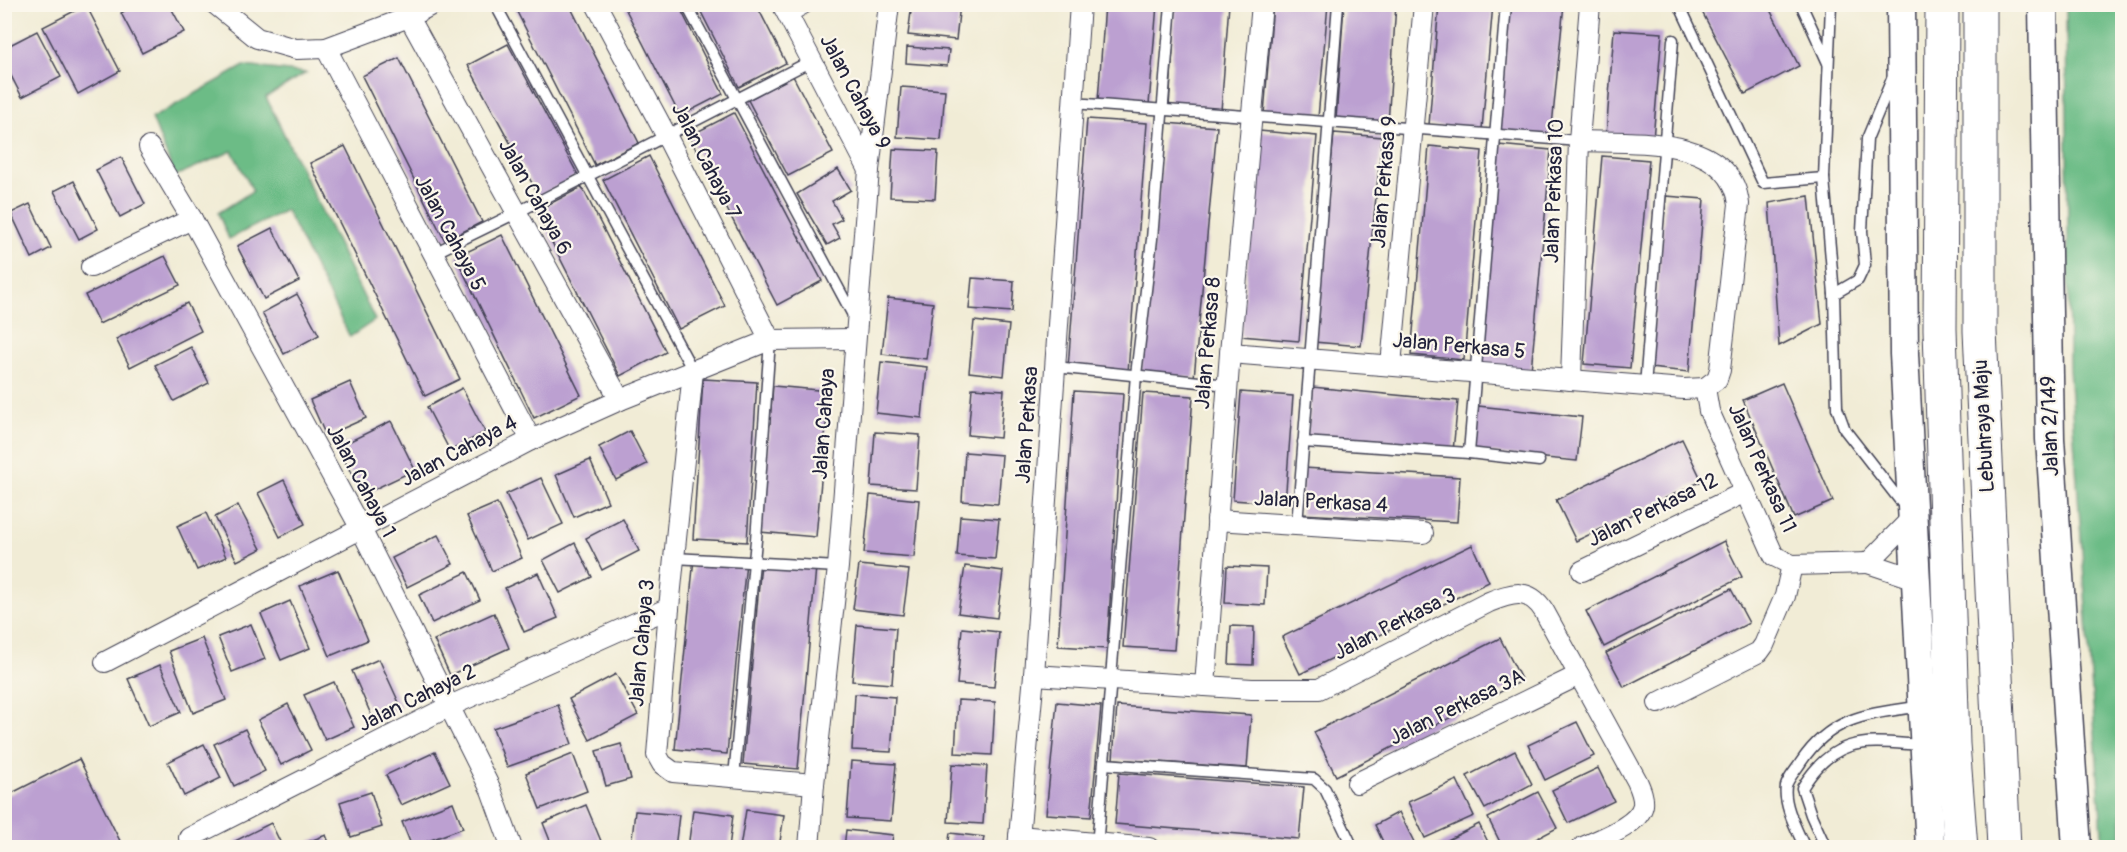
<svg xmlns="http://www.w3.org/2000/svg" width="2127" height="852" viewBox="0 0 2127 852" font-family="Pangolin,sans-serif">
<rect width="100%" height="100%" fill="#fbf7ec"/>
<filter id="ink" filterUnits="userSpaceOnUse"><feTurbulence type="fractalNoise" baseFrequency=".0167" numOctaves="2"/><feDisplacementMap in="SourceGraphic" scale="12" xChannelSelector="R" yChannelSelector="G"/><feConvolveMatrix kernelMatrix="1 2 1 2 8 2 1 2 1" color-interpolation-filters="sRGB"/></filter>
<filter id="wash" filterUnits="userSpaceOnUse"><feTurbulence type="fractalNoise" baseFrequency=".008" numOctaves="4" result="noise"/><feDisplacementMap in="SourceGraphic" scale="24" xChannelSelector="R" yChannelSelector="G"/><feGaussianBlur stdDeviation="1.35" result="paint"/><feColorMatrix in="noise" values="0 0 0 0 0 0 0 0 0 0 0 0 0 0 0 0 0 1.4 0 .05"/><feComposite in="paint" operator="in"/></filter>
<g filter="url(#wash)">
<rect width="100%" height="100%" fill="#f1ecd6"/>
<g fill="#6cbc86" stroke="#476f60" stroke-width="1.5">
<polygon points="2066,5 2122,5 2122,847 2103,847 2069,368"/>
<polygon points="244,66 306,73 266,97 375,320 350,337 286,210 229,239 218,213 253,191 232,151 175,176 152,118"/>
</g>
<g id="blocks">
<g fill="#bca0d1">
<polygon points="136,4 169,4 184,32 142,53 121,13"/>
<polygon points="513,4 569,4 639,143 595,165"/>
<polygon points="623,4 678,4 723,94 680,116"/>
<polygon points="697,4 756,4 786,63 739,87"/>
<polygon points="912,4 960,4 956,40 908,35"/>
<polygon points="1105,4 1157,4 1149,105 1098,101"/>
<polygon points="1176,4 1229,4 1221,111 1169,107"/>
<polygon points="1273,4 1328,4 1318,118 1264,114"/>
<polygon points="1344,4 1396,4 1388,124 1336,120"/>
<polygon points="1439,4 1493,4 1482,129 1429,125"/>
<polygon points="1510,4 1564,4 1551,136 1497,131"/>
<polygon points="1698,4 1767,4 1799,66 1745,94"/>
<polygon points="86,5 120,71 78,94 43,27"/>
<polygon points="1614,30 1662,33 1653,139 1606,136"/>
<polygon points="37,31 61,77 22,97 4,62 4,48"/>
<polygon points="508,44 578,175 539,196 468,65"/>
<polygon points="907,47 949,50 947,66 906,63"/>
<polygon points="399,58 482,222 445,241 362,76"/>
<polygon points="793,76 833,153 788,176 748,100"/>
<polygon points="901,87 945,90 941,140 897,137"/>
<polygon points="734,113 822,281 777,305 689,136"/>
<polygon points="1087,119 1147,123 1128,372 1068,368"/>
<polygon points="1165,123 1217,127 1194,378 1141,374"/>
<polygon points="1259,131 1317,136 1299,341 1241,336"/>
<polygon points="1334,133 1382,137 1361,346 1314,342"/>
<polygon points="1498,145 1551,150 1531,371 1478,367"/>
<polygon points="345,146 460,379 425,396 310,163"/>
<polygon points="1429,146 1482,151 1464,360 1411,355"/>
<polygon points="893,149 938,151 935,199 890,197"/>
<polygon points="649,156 725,306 679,329 603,180"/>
<polygon points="1602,156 1649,160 1630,368 1584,364"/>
<polygon points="121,157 145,204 120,217 96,170"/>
<polygon points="838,169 851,190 832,201 842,219 832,224 840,238 827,245 797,194"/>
<polygon points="74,181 98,229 79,239 54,191"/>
<polygon points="582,187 666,352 620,376 536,211"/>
<polygon points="1666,196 1704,199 1689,372 1650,368"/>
<polygon points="1809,196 1822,324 1779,346 1769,203"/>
<polygon points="30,204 51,248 32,258 11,213"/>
<polygon points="272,228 299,281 264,299 237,246"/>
<polygon points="502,235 581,395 534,418 456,257"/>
<polygon points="165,256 180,285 99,324 85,295"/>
<polygon points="972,278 1014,281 1012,312 969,309"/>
<polygon points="297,294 319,335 284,354 262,313"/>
<polygon points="888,298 933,303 926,359 882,354"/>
<polygon points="187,303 201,331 130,367 116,339"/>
<polygon points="974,321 1009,325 1004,376 969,372"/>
<polygon points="191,347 209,383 174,401 155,365"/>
<polygon points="881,362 927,367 922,418 876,413"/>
<polygon points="703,379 757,382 747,542 693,539"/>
<polygon points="350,382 366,418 326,436 310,400"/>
<polygon points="1782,383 1833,501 1794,518 1743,400"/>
<polygon points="773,386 829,391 816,537 760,532"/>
<polygon points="1312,387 1458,401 1453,451 1307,437"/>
<polygon points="462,388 485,432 450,451 427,407"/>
<polygon points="972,388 1004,390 1000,438 968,435"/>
<polygon points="1074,391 1123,394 1107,649 1058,646"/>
<polygon points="1241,392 1293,396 1285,504 1233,500"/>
<polygon points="1143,393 1193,396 1174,650 1123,647"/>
<polygon points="1478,406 1582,417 1577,461 1473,451"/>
<polygon points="391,421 415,470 362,495 338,447"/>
<polygon points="630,431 647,464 616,480 599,447"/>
<polygon points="875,432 920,435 916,489 871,486"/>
<polygon points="1682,439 1702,481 1576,541 1556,500"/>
<polygon points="965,452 1002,455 998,504 962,501"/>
<polygon points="590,460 608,502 574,517 556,475"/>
<polygon points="1303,468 1460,477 1457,522 1301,514"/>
<polygon points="541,478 563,524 528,540 506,494"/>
<polygon points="284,480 305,524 280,537 258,493"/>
<polygon points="870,495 919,500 914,557 864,553"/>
<polygon points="497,503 522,558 492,571 467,516"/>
<polygon points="238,505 261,549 237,561 215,517"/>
<polygon points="206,513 226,557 197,570 177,526"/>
<polygon points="960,516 999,519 995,559 957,556"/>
<polygon points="623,519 639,551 602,570 586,538"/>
<polygon points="438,535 453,564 407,587 392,558"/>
<polygon points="1724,541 1742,577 1604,647 1586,611"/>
<polygon points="575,543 592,577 560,593 543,560"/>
<polygon points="1472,545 1489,582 1300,674 1282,637"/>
<polygon points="694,558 746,562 727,754 675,749"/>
<polygon points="761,563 816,567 798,769 743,764"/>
<polygon points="859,565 909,570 903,615 853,609"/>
<polygon points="965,566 1003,571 997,618 958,613"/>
<polygon points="1227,566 1267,568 1265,605 1225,603"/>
<polygon points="338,570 368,640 330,656 300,586"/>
<polygon points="467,572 480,600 432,623 419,595"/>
<polygon points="538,573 558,618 524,632 505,588"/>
<polygon points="1731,589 1749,623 1624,687 1606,653"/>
<polygon points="290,601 310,648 281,660 261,614"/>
<polygon points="494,613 509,648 450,675 434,640"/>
<polygon points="251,624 265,659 232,672 218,637"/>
<polygon points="857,625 896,628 892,684 852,681"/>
<polygon points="1231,626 1254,627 1253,665 1229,664"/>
<polygon points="962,628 999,632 994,687 957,684"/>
<polygon points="202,638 226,700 193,713 169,651"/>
<polygon points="1500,638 1522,681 1336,776 1314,732"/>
<polygon points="379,659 401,707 373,719 352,671"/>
<polygon points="160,665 181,712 149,726 128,679"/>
<polygon points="616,674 638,715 590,740 569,699"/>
<polygon points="334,682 354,727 325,740 304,695"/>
<polygon points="855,694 895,697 891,752 852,750"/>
<polygon points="958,700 995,702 992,755 955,753"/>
<polygon points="1057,702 1101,706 1091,817 1046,814"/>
<polygon points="288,704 311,750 281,765 258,720"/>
<polygon points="558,705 572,744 507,767 493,728"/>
<polygon points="1117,706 1251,715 1247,768 1113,759"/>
<polygon points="1577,722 1594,756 1545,780 1528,745"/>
<polygon points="245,729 265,771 234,786 214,744"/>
<polygon points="204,744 221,778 184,796 168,762"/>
<polygon points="621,744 631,779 606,786 596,751"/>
<polygon points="1515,751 1532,784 1485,809 1467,776"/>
<polygon points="435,752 450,783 401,805 386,775"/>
<polygon points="573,754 587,791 540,809 526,773"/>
<polygon points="79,759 120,841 107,848 4,848 4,797"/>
<polygon points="851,761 896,764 891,821 847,818"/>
<polygon points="952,764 987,766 983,824 948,822"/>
<polygon points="1598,768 1614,801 1568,823 1552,790"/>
<polygon points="1119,773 1304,787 1299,839 1115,824"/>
<polygon points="1457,780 1474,816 1425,838 1408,802"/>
<polygon points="371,792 382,827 351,837 340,802"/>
<polygon points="1538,792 1557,828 1519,848 1503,848 1488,818"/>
<polygon points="453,802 463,828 412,847 402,822"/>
<polygon points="586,805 601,841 585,848 553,848 543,823"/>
<polygon points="693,810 733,815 729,848 688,848"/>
<polygon points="746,810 784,815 779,848 740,848"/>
<polygon points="635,811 679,815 675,848 631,848"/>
<polygon points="1399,812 1417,848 1386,848 1375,825"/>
<polygon points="271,823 283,848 238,848 235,841"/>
<polygon points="1479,824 1491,848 1432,848"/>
<polygon points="846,830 893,835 891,848 844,848"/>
<polygon points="950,833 984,837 982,848 948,848"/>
<polygon points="326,835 331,848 294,848 294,847"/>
</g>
</g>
</g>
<g filter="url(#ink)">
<use href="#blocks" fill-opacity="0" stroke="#414052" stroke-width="1.5"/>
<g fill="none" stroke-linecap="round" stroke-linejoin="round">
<defs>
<g id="lane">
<polyline points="495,4 693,371"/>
<polyline points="686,4 855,319"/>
<polyline points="1679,4 1763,183 1824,178"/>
<polyline points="1801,4 1828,63"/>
<polyline points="1831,4 1824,178 1834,294"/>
<polyline points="1892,79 1867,139 1862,231 1865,265 1858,280 1834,294 1837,408 1845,430 1905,507"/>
<polyline points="1073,103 1579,141"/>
<polyline points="434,253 516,213 811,61"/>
<polyline points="1055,367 1228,385"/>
<polyline points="1645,386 1673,40"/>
<polyline points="1303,442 1469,453 1539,461"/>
<polyline points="1469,453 1506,4"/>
<polyline points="1297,525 1338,4"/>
<polyline points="674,558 838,567"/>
<polyline points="1104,764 1314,779 1325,789 1353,848"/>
<polyline points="734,777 756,540 770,340"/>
<polyline points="1097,847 1136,375 1152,239 1171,4"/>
<path d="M1805 848C1797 830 1783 805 1786 786 1788 778 1797 769 1801 762 1833 714 1871 714 1923 706"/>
<path d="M1826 848 1811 815 1802 788C1836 733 1868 742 1924 745"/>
</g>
<g id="street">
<polyline points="215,4 257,38 296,49 326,48 409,17 433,4"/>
<polyline points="596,4 666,135 770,340"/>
<polyline points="782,4 869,170"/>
<polyline points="787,13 803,4"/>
<polyline points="409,17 620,400"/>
<polyline points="326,48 531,440"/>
<path d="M1579 141C1629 143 1731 134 1739 204L1720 370 1717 379 1705 388 1709 411 1774 556 1792 565 1868 563"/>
<polyline points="149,147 192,219 361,529 491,790 512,848"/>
<polyline points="91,267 192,219"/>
<polyline points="1230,353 1684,389 1705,388"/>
<polyline points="1391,365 1424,4"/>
<polyline points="693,371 669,608 657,755 662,764 673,772 814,784"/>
<polyline points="1571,380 1579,141 1590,4"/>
<polyline points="1913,517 1868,563 1916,579"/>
<polyline points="1217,520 1423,533"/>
<polyline points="1582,571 1745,492"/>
<polyline points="105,662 531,440 620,400 770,340 854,339"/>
<path d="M1034 675 1252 689H1319L1489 602C1512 593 1529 587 1544 611L1637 781C1640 788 1644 796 1643 805 1639 826 1599 839 1581 848"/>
<polyline points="1205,686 1230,353 1262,4"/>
<polyline points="1658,703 1759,652 1764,645 1785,596 1792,565"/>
<polyline points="1357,783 1579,675"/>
<polyline points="1019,836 1149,848"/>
<polyline points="189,838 450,706 669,608"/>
<polyline points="809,848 814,784 838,567 869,170 889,4"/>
<polyline points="1018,848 1034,675 1080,4"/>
</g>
<g id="secondary">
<polyline points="1901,4 1904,354 1930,848"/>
<polyline points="2043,4 2050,439 2077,848"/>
</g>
<g id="highway">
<polyline points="1942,4 1940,329 1953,744 1961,848"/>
<polyline points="1980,4 1980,331 2004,848"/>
</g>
</defs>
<use href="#lane" stroke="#414052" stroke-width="13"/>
<use href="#street" stroke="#414052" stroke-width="22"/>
<use href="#secondary" stroke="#414052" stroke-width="31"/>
<use href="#highway" stroke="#414052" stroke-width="35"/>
<use href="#lane" stroke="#fff" stroke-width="10"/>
<use href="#street" stroke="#fff" stroke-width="20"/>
<use href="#secondary" stroke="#fff" stroke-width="28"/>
<use href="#highway" stroke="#fff" stroke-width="33"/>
</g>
</g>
<g text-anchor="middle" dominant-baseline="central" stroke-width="4.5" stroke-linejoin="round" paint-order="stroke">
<g font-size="21" fill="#22223b" stroke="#fbf7ec">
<text transform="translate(855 92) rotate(62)">Jalan Cahaya 9</text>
<text transform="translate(706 161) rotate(63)">Jalan Cahaya 7</text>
<text transform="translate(1384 182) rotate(-85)">Jalan Perkasa 9</text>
<text transform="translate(1554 191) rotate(-88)">Jalan Perkasa 10</text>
<text transform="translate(535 197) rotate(61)">Jalan Cahaya 6</text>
<text transform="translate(450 233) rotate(62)">Jalan Cahaya 5</text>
<text transform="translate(1208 343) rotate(-85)">Jalan Perkasa 8</text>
<text transform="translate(1459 346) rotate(5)">Jalan Perkasa 5</text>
<text transform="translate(824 424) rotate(-86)">Jalan Cahaya</text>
<text transform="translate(1027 425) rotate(-86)">Jalan Perkasa</text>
<text transform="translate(1984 426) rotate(-93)">Lebuhraya Maju</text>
<text transform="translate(2050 426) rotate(-92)">Jalan 2/149</text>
<text transform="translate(459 451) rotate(-28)">Jalan Cahaya 4</text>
<text transform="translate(1762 468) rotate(66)">Jalan Perkasa 11</text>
<text transform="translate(361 481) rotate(62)">Jalan Cahaya 1</text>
<text transform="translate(1321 502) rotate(3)">Jalan Perkasa 4</text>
<text transform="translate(1653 510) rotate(-26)">Jalan Perkasa 12</text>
<text transform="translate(1395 624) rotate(-27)">Jalan Perkasa 3</text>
<text transform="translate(642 643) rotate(-85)">Jalan Cahaya 3</text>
<text transform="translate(417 698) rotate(-26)">Jalan Cahaya 2</text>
<text transform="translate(1457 707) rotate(-26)">Jalan Perkasa 3A</text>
</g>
</g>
<rect width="2127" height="852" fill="none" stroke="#fbf7ec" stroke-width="24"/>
</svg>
